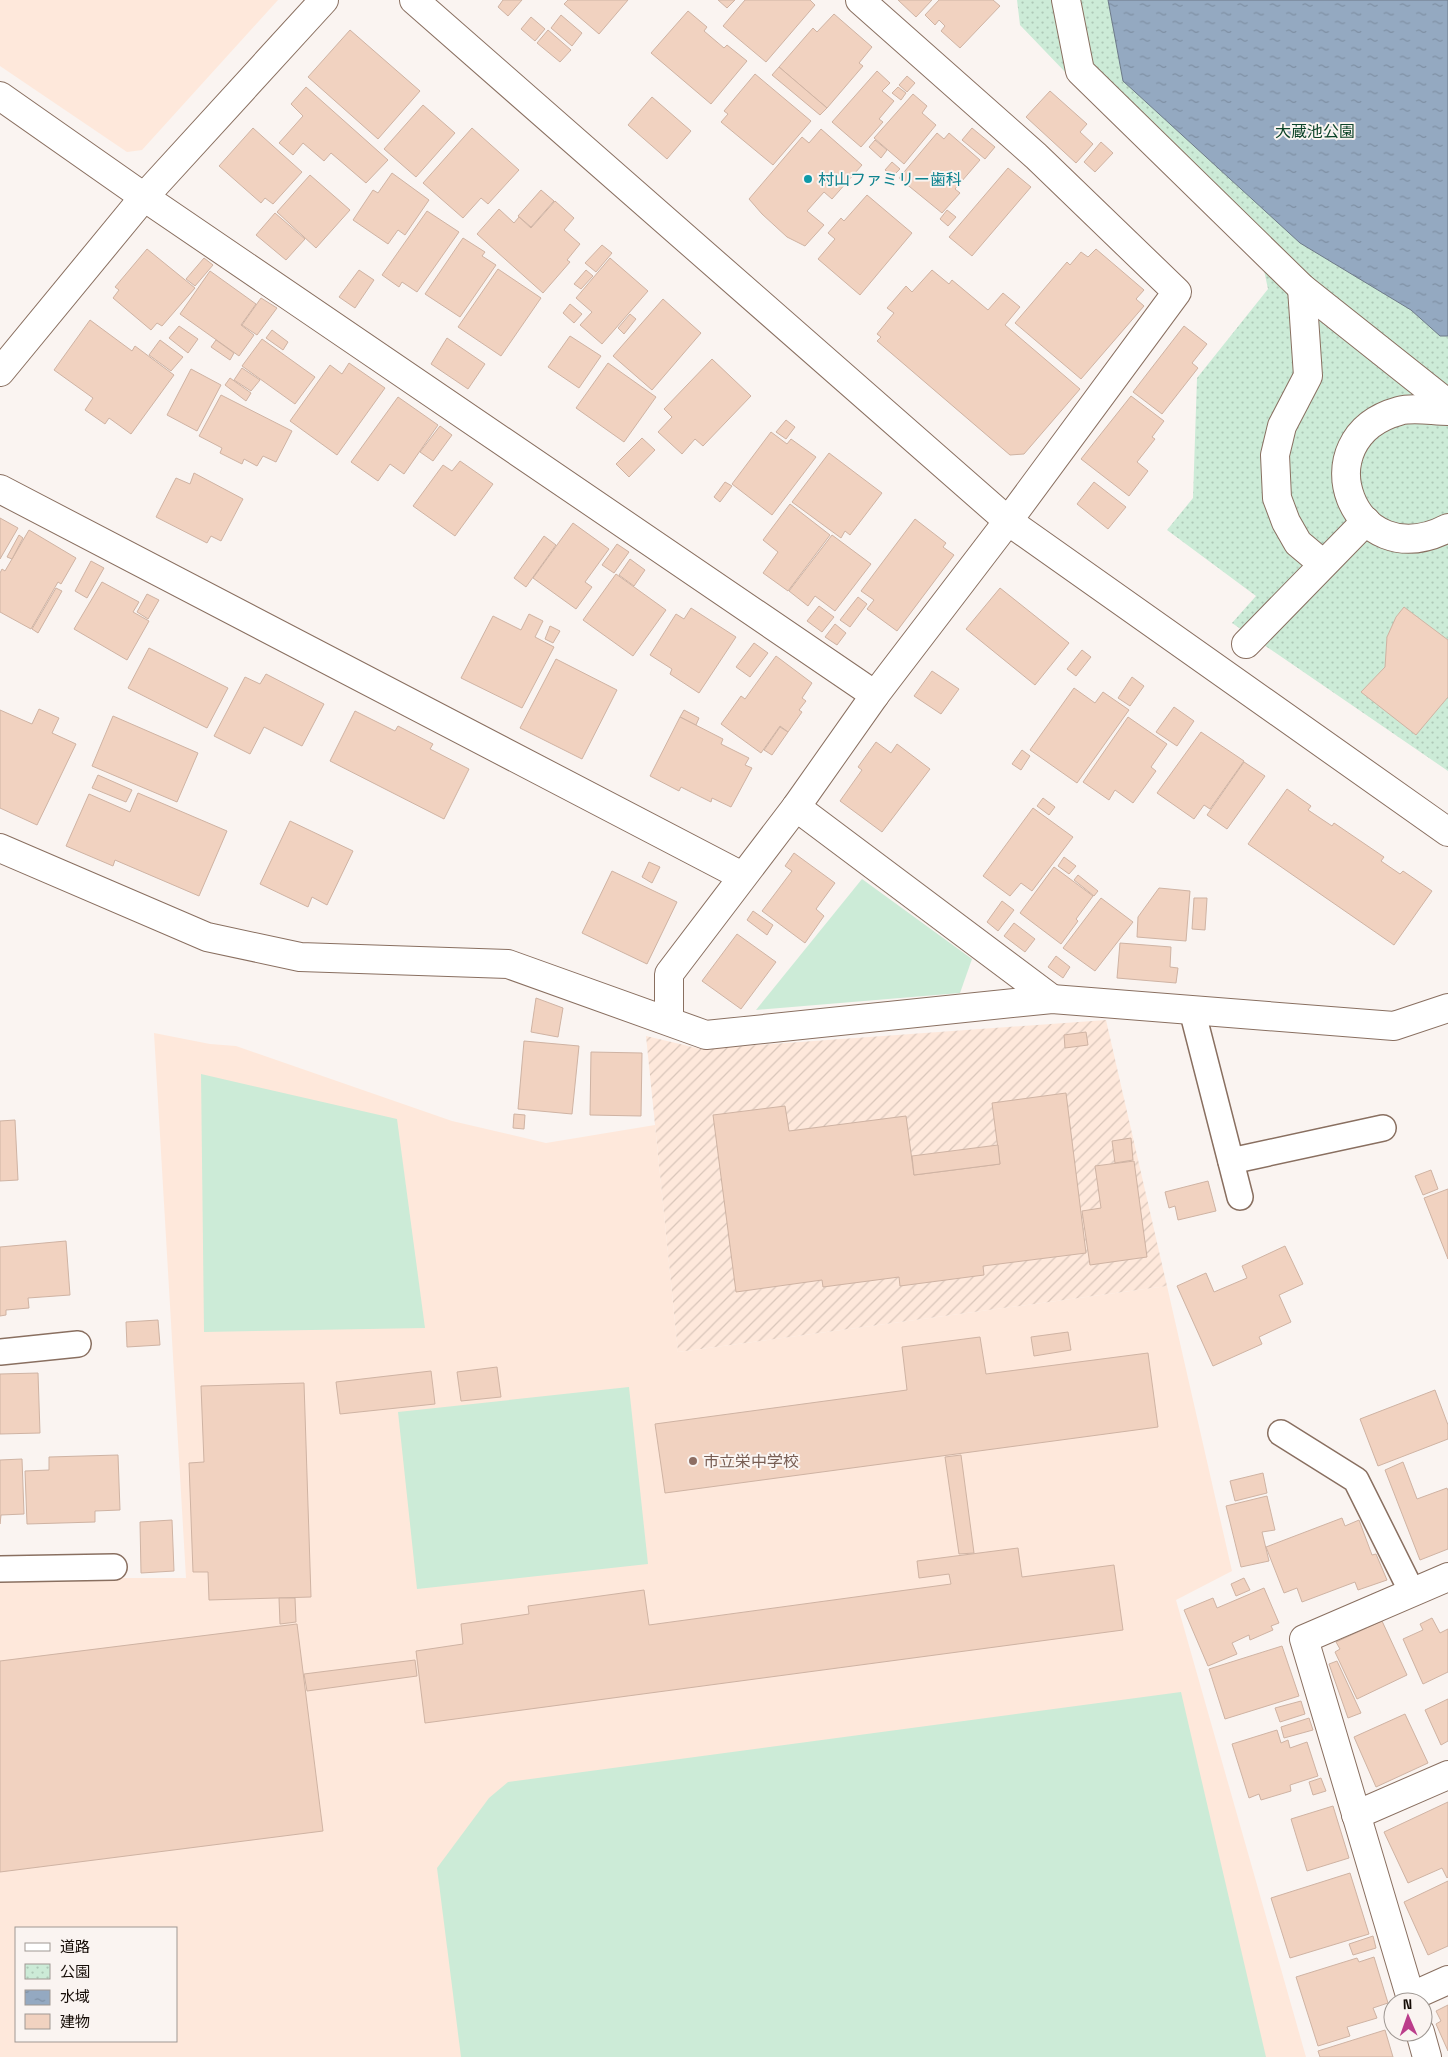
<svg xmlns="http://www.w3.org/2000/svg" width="1448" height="2057" viewBox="0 0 1448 2057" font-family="'Space Grotesk','Noto Sans JP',sans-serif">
<defs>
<pattern id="industrial-furrows" width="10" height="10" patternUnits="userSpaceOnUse" patternTransform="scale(1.25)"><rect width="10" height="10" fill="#fee8db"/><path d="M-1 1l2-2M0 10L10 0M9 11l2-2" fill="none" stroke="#d9c6ba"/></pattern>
<pattern id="park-dots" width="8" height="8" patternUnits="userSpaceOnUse" patternTransform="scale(1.25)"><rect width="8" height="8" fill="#ccebd7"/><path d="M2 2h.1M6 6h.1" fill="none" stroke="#aec8b7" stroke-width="1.8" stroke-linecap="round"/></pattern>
<pattern id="water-ripples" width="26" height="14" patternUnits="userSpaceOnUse" patternTransform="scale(1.25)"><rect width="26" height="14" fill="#94a9c1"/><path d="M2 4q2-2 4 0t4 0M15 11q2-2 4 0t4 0" fill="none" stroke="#7f90a4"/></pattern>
</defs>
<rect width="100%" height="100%" fill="#faf4f1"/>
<g fill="#fee8db" fill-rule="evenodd">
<polygon points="0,0 278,0 142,150 127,152 0,66"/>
<path d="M154 1033 210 1044 236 1046 452 1121 546 1143 655 1125 678 1352 1167 1286 1232 1571 1176 1600 1306 2057H0V1578H186ZM16 1928H176V2041H16Z"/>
</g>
<polygon fill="url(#industrial-furrows)" points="1106,1020 1167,1286 678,1352 646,1036 701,1049"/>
<g fill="#ccebd7">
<polygon points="862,879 972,959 960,993 756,1010"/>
<polygon points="201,1074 397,1119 425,1328 204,1332"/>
<polygon points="629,1387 648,1564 417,1589 398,1412"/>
<polygon points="1181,1692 1266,2057 461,2057 437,1868 489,1798 508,1782"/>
</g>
<polygon fill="url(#park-dots)" points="1017,0 1448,0 1448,771 1232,623 1256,596 1167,530 1193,498 1197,378 1268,289 1262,261 1067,74 1020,25"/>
<polygon fill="url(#water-ripples)" stroke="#6e7a89" points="1108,0 1448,0 1448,336 1440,336 1411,310 1300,243 1123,81"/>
<g fill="#f1d2c0" stroke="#cfb3a3">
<polygon points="503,0 522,0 508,16 498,7"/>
<polygon points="568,0 628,0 599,34 564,4"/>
<polygon points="718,0 735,0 727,8"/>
<polygon points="745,0 810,0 815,5 766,62 723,26"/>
<polygon points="898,0 932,0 916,17"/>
<polygon points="939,0 993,0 1000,6 960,48 941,31 945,26 939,20 935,25 925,15"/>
<polygon points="688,11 707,27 704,31 724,48 727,45 747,61 711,104 651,53"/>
<polygon points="834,14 872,47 859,63 863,66 827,108 779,67 813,28 817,32"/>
<polygon points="561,15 582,33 572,46 551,28"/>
<polygon points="531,17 545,29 535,41 521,29"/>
<polygon points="350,30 420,91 378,139 308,77"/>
<polygon points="548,30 571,50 560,62 537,43"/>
<polygon points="779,67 827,108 820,115 772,75"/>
<polygon points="877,71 890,83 882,91 894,101 879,119 883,122 861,147 832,122"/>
<polygon points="755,74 811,121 773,165 721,122 728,114 724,111"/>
<polygon points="907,76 915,83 907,92 899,85"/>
<polygon points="306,87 388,160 366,183 331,153 324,161 303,143 293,155 279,143 303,116 291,104"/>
<polygon points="898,87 906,93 901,100 892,93"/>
<polygon points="1050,91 1087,124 1080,132 1093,144 1076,163 1026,117"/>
<polygon points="913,94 927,106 922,113 936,125 904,164 874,138"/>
<polygon points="652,97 691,131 667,159 628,125"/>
<polygon points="423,105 455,133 416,177 384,149"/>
<polygon points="253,128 302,172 273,204 265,198 261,203 219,166"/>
<polygon points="472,128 519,170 488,204 481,198 463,218 423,183"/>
<polygon points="972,128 995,147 985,159 962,140"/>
<polygon points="821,129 862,165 832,199 824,192 807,211 824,225 805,246 787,237 762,214 749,199 802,137 809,143"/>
<polygon points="937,133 944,139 949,133 980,160 955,189 960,193 942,213 899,178"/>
<polygon points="875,140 887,150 881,158 869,147"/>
<polygon points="1101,142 1113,153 1095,172 1084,162"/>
<polygon points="892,162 900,169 893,176 885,170"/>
<polygon points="1008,168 1031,187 972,256 949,237"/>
<polygon points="392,173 429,200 405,235 398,230 388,244 353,220 373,190 378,193"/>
<polygon points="310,175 350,210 316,248 277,212"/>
<polygon points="541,190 554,201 531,227 518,216"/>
<polygon points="867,195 912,233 860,295 818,259 835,239 828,233 841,218 844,221"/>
<polygon points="555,201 574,218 564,230 580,244 567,260 570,262 543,293 477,234 499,209 514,223 519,217 531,228"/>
<polygon points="947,210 956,217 948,226 940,219"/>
<polygon points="427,211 459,232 417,292 402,282 399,287 382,275"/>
<polygon points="275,213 305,239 286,260 256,235"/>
<polygon points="463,238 485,252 482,256 496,265 460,317 425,294"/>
<polygon points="602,245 612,253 596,272 585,263"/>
<polygon points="147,249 195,288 162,326 157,323 151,330 113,298 119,290 115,287"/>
<polygon points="1096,249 1144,290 1136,299 1144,306 1081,379 1015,323 1067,262 1070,265 1081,252 1088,257"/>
<polygon points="204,258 213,265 195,286 186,279"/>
<polygon points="610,258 648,291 602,344 580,325 592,312 576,298"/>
<polygon points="498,269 541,298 501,356 458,327"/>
<polygon points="359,270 374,280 355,308 339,297"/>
<polygon points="586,270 593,276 581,289 574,284"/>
<polygon points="932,270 949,284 952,280 988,310 1003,293 1020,307 1005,325 1080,389 1024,454 1010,455 877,341 881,337 877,334 894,313 887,308 906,286 912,292"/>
<polygon points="210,271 256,304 241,325 254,335 239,356 180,314"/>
<polygon points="261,298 277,308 257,335 242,325"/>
<polygon points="663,299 701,333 652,390 613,356"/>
<polygon points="570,304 582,314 574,323 563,313"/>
<polygon points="630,314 636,319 624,334 618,328"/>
<polygon points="90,320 132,351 135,346 174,375 131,434 109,418 105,424 85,410 93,398 54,370"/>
<polygon points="179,326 198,339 188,353 169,338"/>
<polygon points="1184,326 1207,344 1192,363 1198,368 1162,414 1133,392"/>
<polygon points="272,330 288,342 283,350 266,338"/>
<polygon points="570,336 601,356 579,388 548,367"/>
<polygon points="447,338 485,364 468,389 431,364"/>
<polygon points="262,339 315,377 295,404 242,366"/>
<polygon points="160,340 183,357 171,371 149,355"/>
<polygon points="216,340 234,353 230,360 211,347"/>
<polygon points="712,359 751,396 703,446 695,439 682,454 658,432 672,417 664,409"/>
<polygon points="349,363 385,388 337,455 290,421 330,365 342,374"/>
<polygon points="608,363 656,397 624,442 576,408"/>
<polygon points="242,368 260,380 251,391 234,380"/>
<polygon points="191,369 221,385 197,431 167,415"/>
<polygon points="230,378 251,393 246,401 225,385"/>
<polygon points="221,395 292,431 276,462 263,456 257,466 244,459 242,464 220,453 222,448 199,436"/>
<polygon points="1131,396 1164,421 1152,437 1155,439 1137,462 1148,471 1129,496 1081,459"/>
<polygon points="398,397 438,425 404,474 390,464 378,481 351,462"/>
<polygon points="786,420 795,427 786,439 776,432"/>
<polygon points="440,426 452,435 433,461 420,452"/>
<polygon points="771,432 787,444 791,439 816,457 772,515 732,484"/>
<polygon points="642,438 655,450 629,477 616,464"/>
<polygon points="829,453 882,493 850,535 845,531 841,538 792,502"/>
<polygon points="460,461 493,484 455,536 413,506 443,465 452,471"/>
<polygon points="194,473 243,499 221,541 211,536 207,543 156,517 176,478 190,484"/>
<polygon points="725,482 732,486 720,502 714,497"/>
<polygon points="1094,482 1126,507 1108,529 1077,504"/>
<polygon points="790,504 830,535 788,591 763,573 778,552 763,540"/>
<polygon points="0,518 18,528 0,559"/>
<polygon points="915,519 946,543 943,547 954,555 897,631 867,609 874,600 861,591"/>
<polygon points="573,523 609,549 585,582 592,587 576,609 533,578"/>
<polygon points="29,530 76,558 61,584 58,582 31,629 0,612 0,573 2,569 5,571"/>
<polygon points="19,535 23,538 12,559 7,557"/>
<polygon points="832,535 871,564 835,611 815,596 808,606 789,591"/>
<polygon points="544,536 556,545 526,587 514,578"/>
<polygon points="617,544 629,552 614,573 602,565"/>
<polygon points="630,559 645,570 634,586 619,575"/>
<polygon points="91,561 104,568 87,598 75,591"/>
<polygon points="616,574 666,610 633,656 583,620"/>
<polygon points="102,582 139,602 133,612 149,621 127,660 74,629"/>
<polygon points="56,588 62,591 38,633 32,629"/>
<polygon points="1000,588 1069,643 1035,685 966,629"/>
<polygon points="147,594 159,600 148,619 137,612"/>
<polygon points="858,597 867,604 850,627 840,620"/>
<polygon points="819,606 834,617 822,632 807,621"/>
<polygon points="1404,607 1448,640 1448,697 1416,735 1361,692 1385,667 1387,637 1396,617"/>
<polygon points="691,608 736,637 699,693 670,674 672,669 650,655 676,614 684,619"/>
<polygon points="529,614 543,621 535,637 554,647 522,708 461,678 493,616 521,630"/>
<polygon points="835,624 846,633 837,645 825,637"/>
<polygon points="550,626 560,631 553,643 545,639"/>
<polygon points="754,643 768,653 750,677 736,667"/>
<polygon points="149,648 228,688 207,728 128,688"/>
<polygon points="1082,650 1091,657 1076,676 1067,669"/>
<polygon points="776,656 812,683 802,698 806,701 799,710 802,712 788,732 780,726 761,753 721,724 741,696 745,699"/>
<polygon points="556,659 617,690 582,759 520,728"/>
<polygon points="932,671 959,689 941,714 914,696"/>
<polygon points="266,674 324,704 302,746 264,727 250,754 214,736 245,677 260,684"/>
<polygon points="1132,677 1144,686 1130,706 1118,698"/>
<polygon points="1074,688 1095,703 1103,692 1129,710 1077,783 1030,750"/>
<polygon points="1174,707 1194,721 1177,746 1156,732"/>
<polygon points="39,709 59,718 52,733 76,744 37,825 0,808 0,710 32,724"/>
<polygon points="684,710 699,718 696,725 680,717"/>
<polygon points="355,711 395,731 398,726 433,744 430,749 469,769 444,819 330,761"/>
<polygon points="113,716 198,753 177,802 92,766"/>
<polygon points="680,717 723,739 721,744 749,758 745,765 752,768 731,807 712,798 711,802 681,787 679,791 650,776"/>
<polygon points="1128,717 1167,744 1151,767 1156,771 1133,803 1115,790 1109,800 1083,782"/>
<polygon points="780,727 788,732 772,755 764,750"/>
<polygon points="1201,732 1244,761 1210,809 1204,805 1194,819 1157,793"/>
<polygon points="876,742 891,753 897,744 930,769 882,832 840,801 862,770 858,767"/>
<polygon points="1022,750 1030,756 1021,770 1012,764"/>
<polygon points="1244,762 1265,776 1227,829 1207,815"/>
<polygon points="98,775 132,790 126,802 92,788"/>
<polygon points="1287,789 1311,806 1308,810 1332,826 1334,823 1384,857 1381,861 1400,874 1403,871 1432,891 1394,945 1248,844"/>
<polygon points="138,793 227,831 199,896 115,860 113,866 66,846 89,794 130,812"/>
<polygon points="1043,798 1055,807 1049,815 1037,806"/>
<polygon points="1033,808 1073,837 1032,891 1021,883 1010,896 983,876"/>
<polygon points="290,821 353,851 327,905 312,897 308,907 260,884"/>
<polygon points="794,853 835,883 816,909 824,916 805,943 762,911 792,871 785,866"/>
<polygon points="1064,857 1076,866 1069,874 1058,866"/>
<polygon points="649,862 660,867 652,883 642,877"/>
<polygon points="1054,867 1093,896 1076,919 1078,921 1061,944 1020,913"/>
<polygon points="612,871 677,902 647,964 582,933"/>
<polygon points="1078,875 1098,891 1094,896 1074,880"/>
<polygon points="1159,888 1190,891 1186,941 1137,937 1138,917"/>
<polygon points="1101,898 1133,922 1095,971 1063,948"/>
<polygon points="1194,898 1207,898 1205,930 1192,929"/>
<polygon points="1002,901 1014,910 998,931 987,922"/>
<polygon points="753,911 773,925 767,935 747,920"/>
<polygon points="1014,923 1035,939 1025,952 1004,936"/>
<polygon points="737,934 776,962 741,1009 702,981"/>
<polygon points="1120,943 1171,947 1170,967 1178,968 1176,983 1117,978"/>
<polygon points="1056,956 1070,967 1063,978 1048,967"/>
<polygon points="536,998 563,1008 558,1037 531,1032"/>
<polygon points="1086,1032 1088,1045 1065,1048 1064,1035"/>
<polygon points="524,1041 579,1046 572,1114 518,1109"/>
<polygon points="591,1052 642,1053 641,1116 590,1115"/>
<polygon points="1066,1093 1086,1253 983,1266 984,1275 900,1286 899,1277 823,1287 822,1280 736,1292 713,1115 785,1106 789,1131 906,1116 914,1175 1000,1164 992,1103"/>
<polygon points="514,1114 525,1115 524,1129 513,1128"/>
<polygon points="15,1120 18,1180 0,1181 0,1121"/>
<polygon points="1131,1138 1133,1160 1115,1163 1112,1141"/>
<polygon points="998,1145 1000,1164 914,1175 912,1156"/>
<polygon points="1134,1161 1147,1257 1090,1265 1082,1211 1101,1208 1095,1166"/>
<polygon points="1431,1170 1438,1189 1423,1195 1415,1176"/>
<polygon points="1208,1181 1216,1211 1178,1220 1175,1206 1169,1208 1165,1192"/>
<polygon points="1448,1189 1448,1259 1424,1198"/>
<polygon points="66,1241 70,1295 28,1298 29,1308 6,1310 6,1315 0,1316 0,1247"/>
<polygon points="1285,1246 1303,1284 1279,1295 1291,1322 1259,1337 1262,1344 1213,1366 1177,1286 1206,1273 1214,1292 1247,1278 1242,1266"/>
<polygon points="158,1320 160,1345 127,1347 126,1322"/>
<polygon points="1068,1332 1071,1350 1034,1356 1031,1337"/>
<polygon points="980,1337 986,1374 1148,1353 1158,1427 665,1493 655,1424 907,1390 902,1347"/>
<polygon points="497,1367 501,1397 461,1401 457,1372"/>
<polygon points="431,1371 435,1404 340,1414 336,1382"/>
<polygon points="38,1373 40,1433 0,1434 0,1374"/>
<polygon points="304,1383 311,1597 209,1600 208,1572 193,1572 189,1463 204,1462 201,1386"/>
<polygon points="1435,1390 1448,1425 1448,1439 1378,1466 1360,1419"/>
<polygon points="118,1455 120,1510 95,1511 95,1522 27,1524 25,1471 49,1470 49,1457"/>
<polygon points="961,1455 974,1553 959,1554 945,1457"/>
<polygon points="22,1459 24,1514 1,1515 0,1524 0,1460"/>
<polygon points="1403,1462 1417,1499 1447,1488 1448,1491 1448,1549 1420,1560 1385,1470"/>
<polygon points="1263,1473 1267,1493 1235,1501 1230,1481"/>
<polygon points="1267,1496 1275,1530 1262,1532 1269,1561 1241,1567 1226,1506"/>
<polygon points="1342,1518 1345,1526 1359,1520 1372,1555 1376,1554 1387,1580 1358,1590 1355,1582 1302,1602 1297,1588 1284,1593 1266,1547"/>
<polygon points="172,1520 174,1571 141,1573 140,1522"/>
<polygon points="1018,1548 1022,1577 1114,1565 1123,1630 425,1723 416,1651 463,1644 461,1624 529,1614 528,1606 644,1590 649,1625 951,1584 949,1574 919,1578 917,1561"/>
<polygon points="1244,1578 1250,1590 1236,1596 1231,1584"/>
<polygon points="1264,1588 1279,1623 1271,1626 1273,1630 1250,1640 1249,1635 1232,1643 1237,1654 1208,1666 1184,1610 1213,1598 1217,1608"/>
<polygon points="279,1598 295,1598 296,1622 280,1624"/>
<polygon points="1432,1618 1440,1633 1448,1629 1448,1672 1423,1684 1403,1639 1423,1630 1420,1624"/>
<polygon points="1382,1621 1407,1675 1357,1699 1335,1652 1340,1649 1336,1642"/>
<polygon points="297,1624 323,1831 0,1872 0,1661"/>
<polygon points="1282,1646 1299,1696 1225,1719 1209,1669"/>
<polygon points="415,1660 417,1676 307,1691 304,1674"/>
<polygon points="1337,1661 1361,1713 1348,1718 1329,1664"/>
<polygon points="1448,1699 1448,1741 1441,1745 1425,1710"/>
<polygon points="1301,1701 1305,1714 1280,1722 1275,1708"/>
<polygon points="1405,1714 1428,1763 1376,1787 1354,1737"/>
<polygon points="1309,1718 1313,1730 1284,1738 1281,1727"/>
<polygon points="1277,1730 1281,1743 1288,1740 1290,1748 1307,1742 1318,1776 1290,1785 1291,1791 1261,1800 1259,1794 1249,1798 1232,1744"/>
<polygon points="1321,1778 1326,1791 1313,1795 1309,1782"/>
<polygon points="1448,1802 1448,1877 1447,1878 1442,1868 1408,1883 1384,1832"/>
<polygon points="1333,1806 1349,1858 1307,1871 1291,1819"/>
<polygon points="1350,1873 1369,1934 1290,1958 1271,1898"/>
<polygon points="1448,1881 1448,1946 1428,1955 1404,1902"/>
<polygon points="1373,1936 1376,1948 1353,1955 1349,1944"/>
<polygon points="1374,1957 1388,2003 1373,2008 1377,2018 1347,2027 1350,2036 1318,2046 1296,1977 1357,1958 1359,1962"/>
<polygon points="1448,2005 1448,2051 1436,2024 1441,2021 1436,2011"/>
<polygon points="1385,2030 1393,2057 1320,2057 1318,2051"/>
</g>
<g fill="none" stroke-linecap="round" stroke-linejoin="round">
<defs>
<g id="service">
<polyline points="1192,1010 1240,1197"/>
<polyline points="1231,1161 1383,1128"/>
<polyline points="0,1352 78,1344"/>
<polyline points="1281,1433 1356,1480 1412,1592"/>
<polyline points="0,1569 114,1567"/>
</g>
<g id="pedestrian">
<polyline points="1066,0 1080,71 1302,288 1448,404"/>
<polyline points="1302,288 1308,376 1282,426 1275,455 1277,498 1286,522 1298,543 1323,564"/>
<path d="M1448 411C1433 411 1413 407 1399 411 1301 438 1352 578 1448 528"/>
<polyline points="1246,644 1366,521"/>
</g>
<g id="minor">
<polyline points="0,96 144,197 875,695"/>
<polyline points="0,372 144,197 324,0"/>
<polyline points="0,489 742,876"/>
<polyline points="796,807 1052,999"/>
<polyline points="0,848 207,937 300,957 508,964 706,1035 1052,999 1394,1026 1448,1008"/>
<polyline points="669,1020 669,974 796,807 875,695 1008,521 1177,292 1036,156 860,0"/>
<polyline points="1356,1815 1448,1775"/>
<polyline points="1410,1997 1448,1980"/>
<polyline points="1412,2002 1304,1639 1448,1577"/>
<polyline points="1420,2032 1427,2057"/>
</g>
<polyline id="tertiary" points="414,0 1008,521 1448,832"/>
</defs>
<use href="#service" stroke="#896f60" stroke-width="28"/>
<use href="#pedestrian" stroke="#896f60" stroke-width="30"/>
<use href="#minor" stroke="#896f60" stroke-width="30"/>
<use href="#tertiary" stroke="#896f60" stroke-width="30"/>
<use href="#service" stroke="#fff" stroke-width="25"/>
<use href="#pedestrian" stroke="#fff" stroke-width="28"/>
<use href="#minor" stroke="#fff" stroke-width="28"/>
<use href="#tertiary" stroke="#fff" stroke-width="28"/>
</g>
<circle fill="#0f9aa8" stroke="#faf4f1" stroke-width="2" cx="808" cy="179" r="5"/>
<circle fill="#8d6e63" stroke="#faf4f1" stroke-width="2" cx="693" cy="1461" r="5"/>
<g text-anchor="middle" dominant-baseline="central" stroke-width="4" stroke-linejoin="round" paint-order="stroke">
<g font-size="16" fill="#0d4429" stroke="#faf4f1">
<text x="1315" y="131">大蔵池公園</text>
</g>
<g font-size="16" fill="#0d838f" stroke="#faf4f1" text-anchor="start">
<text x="818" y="179">村山ファミリー歯科</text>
</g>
<g font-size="16" fill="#785e54" stroke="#faf4f1" text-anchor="start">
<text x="703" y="1461">市立栄中学校</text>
</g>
</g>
<rect x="15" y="1927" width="162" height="115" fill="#faf4f1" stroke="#9f9893"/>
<rect x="25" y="1943" width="25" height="8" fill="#ffffff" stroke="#9f9893"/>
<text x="60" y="1952" font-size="15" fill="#160d07">道路</text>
<rect x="25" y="1964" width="25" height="15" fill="url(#park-dots)" stroke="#9f9893"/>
<text x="60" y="1977" font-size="15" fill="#160d07">公園</text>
<rect x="25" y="1990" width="25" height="15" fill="url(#water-ripples)" stroke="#9f9893"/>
<text x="60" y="2002" font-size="15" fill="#160d07">水域</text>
<rect x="25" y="2014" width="25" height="15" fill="#f1d2c0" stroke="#9f9893"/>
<text x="60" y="2027" font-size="15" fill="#160d07">建物</text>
<g transform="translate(1408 2017) rotate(358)"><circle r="24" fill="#faf4f1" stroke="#9f9893"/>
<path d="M0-4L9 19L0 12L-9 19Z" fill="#bb3d8b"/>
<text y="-8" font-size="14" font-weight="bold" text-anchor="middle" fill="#160d07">N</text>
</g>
</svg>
